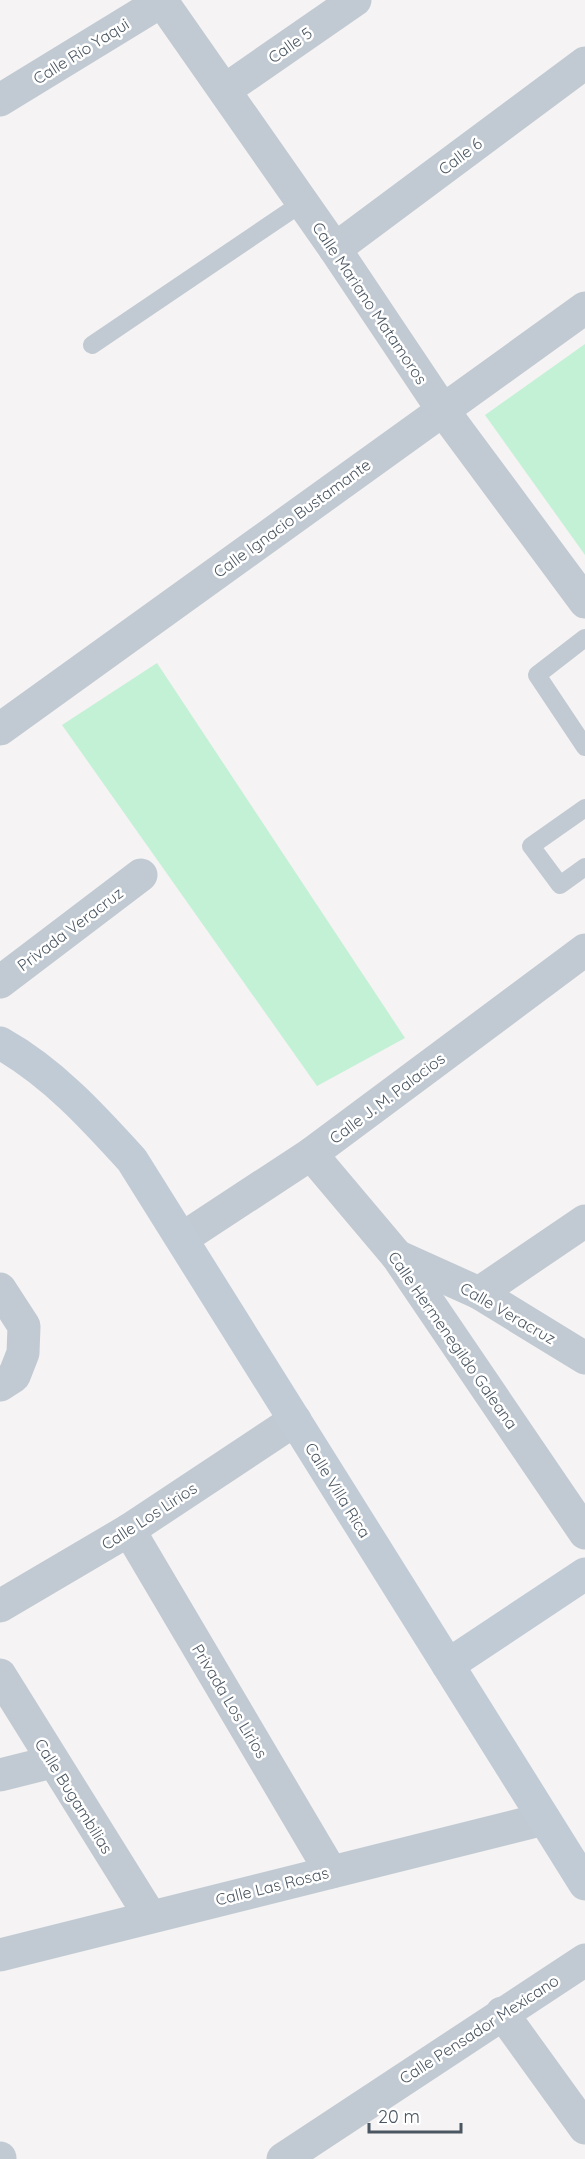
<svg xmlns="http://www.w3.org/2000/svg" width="585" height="2159" viewBox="0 0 585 2159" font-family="Quicksand,sans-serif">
<rect width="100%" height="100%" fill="#f5f3f3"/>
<g fill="#c3f1d5">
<polygon points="585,344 585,555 485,415"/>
<polygon points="157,663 405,1038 317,1086 62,725"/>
</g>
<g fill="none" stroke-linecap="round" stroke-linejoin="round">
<g stroke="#c1cad2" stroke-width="18">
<polyline points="92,345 302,203"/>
<polyline points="585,638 537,675 585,747"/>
<polyline points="585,808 531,846 560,885 585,867"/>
</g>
<g stroke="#c1cad2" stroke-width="33">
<polyline points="225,90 355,0"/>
<polyline points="0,100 162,1"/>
<polyline points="335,249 585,63"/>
<polyline points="0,729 585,308"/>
<polyline points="0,982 141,875"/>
<polyline points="311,1154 397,1256 585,1533"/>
<polyline points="183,1238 311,1154 585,950"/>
<polyline points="397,1256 479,1293 585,1358"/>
<polyline points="0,1289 24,1326 23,1353 14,1376 0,1385"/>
<polyline points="479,1293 585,1221"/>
<polyline points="129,1530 331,1872"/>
<polyline points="0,1606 129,1530 295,1420"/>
<polyline points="0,1675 150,1916"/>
<polyline points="0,1775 52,1762"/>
<polyline points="502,2013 585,2128"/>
<polyline points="0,2158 0,2159"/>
<polyline points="283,2159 585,1960"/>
</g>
<g stroke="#c1cad2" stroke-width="33">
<polyline points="161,0 335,249 442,409 585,602"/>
<polyline points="0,1955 544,1819"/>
</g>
<g stroke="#c1cbd6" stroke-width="33">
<path d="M0 1043C52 1072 93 1117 132 1160L585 1884"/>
<polyline points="448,1665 585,1574"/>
</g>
</g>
<g text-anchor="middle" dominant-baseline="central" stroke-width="5" stroke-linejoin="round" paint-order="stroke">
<g font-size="16" fill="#4a5661" stroke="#fff">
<text transform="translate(290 45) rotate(-35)">Calle 5</text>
<text transform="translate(81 51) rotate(-32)">Calle Río Yaqui</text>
<text transform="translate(460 156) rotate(-37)">Calle 6</text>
<text transform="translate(370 303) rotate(56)">Calle Mariano Matamoros</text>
<text transform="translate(292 518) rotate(-36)">Calle Ignacio Bustamante</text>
<text transform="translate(70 929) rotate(-37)">Privada Veracruz</text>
<text transform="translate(387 1098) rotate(-37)">Calle J. M. Palacios</text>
<text transform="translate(508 1313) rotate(30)">Calle Veracruz</text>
<text transform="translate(453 1340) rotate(55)">Calle Hermenegildo Galeana</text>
<text transform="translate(338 1490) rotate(58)">Calle Villa Rica</text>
<text transform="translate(149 1516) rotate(-33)">Calle Los Lirios</text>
<text transform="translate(230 1701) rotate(59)">Privada Los Lirios</text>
<text transform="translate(74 1796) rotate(58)">Calle Bugambilias</text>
<text transform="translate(272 1886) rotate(-14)">Calle Las Rosas</text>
<text transform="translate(479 2029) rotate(-33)">Calle Pensador Mexicano</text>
</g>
</g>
<path d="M369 2123v9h92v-9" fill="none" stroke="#4a5661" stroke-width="3"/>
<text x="378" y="2123" font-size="18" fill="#4a5661" stroke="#ffffff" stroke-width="4.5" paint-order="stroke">20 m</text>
</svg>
